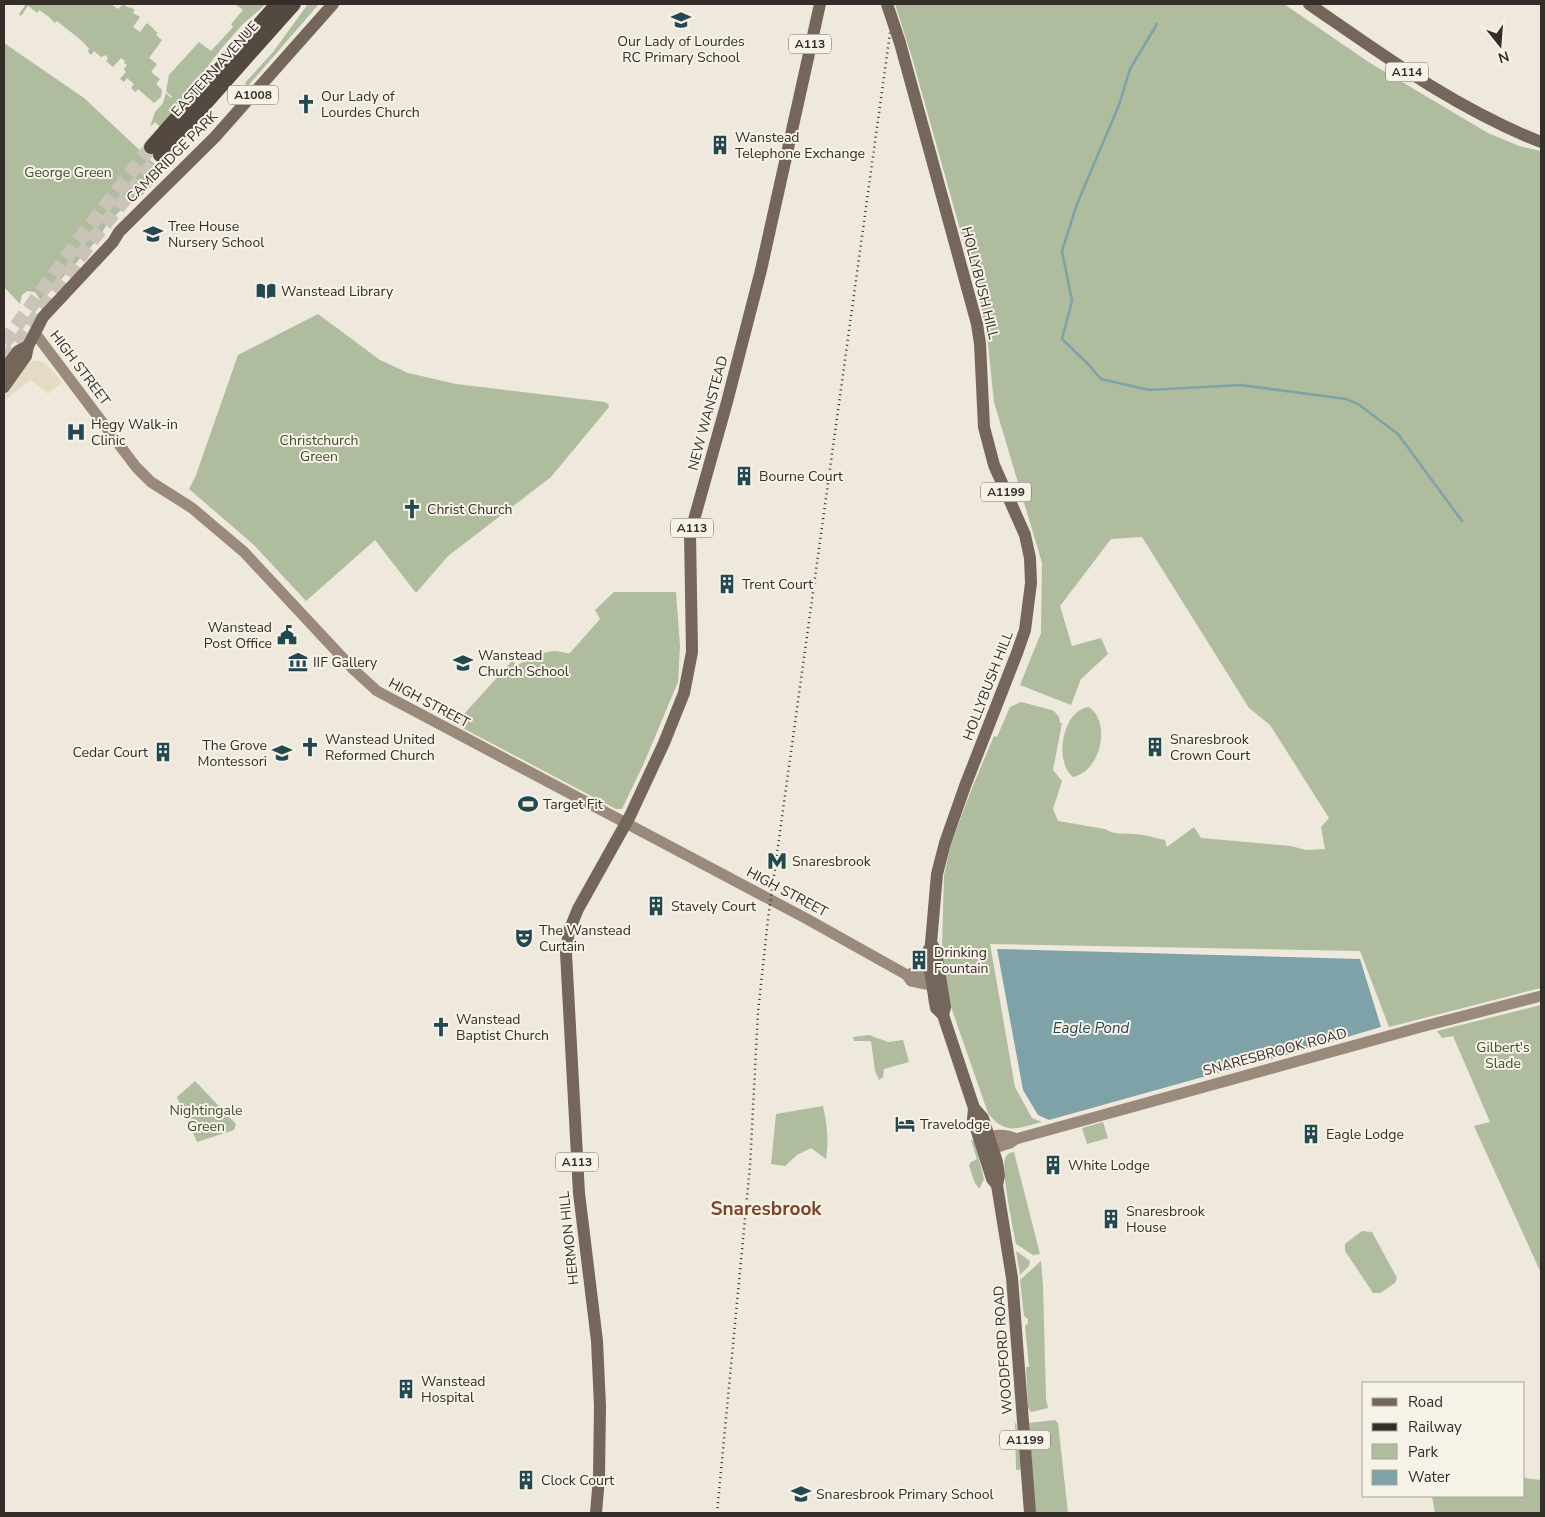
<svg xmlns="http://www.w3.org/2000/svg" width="1545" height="1517" viewBox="0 0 1545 1517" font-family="'Nunito Sans',sans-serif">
<rect width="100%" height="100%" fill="#efe8dc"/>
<g fill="#afbc9e">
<path d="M26 4H111L118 9 123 4 129 8 130 7 135 10 133 13 140 17 133 27 140 32 147 23 154 29V30L158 33 156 35 162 40 149 58 157 64 151 72 160 79 156 84 162 90 161 97 154 103 138 89 135 92 131 88 134 84 127 78 124 82 120 79 126 72 124 69 127 65 124 63 125 61 121 58 113 67 106 61 108 59 106 55 101 57 94 51 91 55 88 52 89 49C81 38 66 29 57 21L55 23 48 16 39 10 37 13 28 6 21 16 19 14Z"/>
<polygon points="235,4 266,4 243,24 221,49 161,128 155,122 150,127 155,112 163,103 166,93 171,98 172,97 166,91 169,75 199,42 211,51 233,27 231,24 243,10"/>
<polygon points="308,4 319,4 247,87 245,83 273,52"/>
<path d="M895 4H1284L1370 63 1488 133 1519 146 1541 151V988L1389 1027 1360 951 990 944 1015 1087 1032 1118 1042 1122C1018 1128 1005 1136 988 1113L950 1004 942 949 944 875 951 844 972 788 994 736 997 737 1010 707 1021 702 1048 709 1054 711 1059 717 1060 723H1062L1053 770 1062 781 1053 809 1058 821 1105 829C1115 835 1122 833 1133 834 1143 834 1155 838 1165 840L1167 847 1194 827 1201 838 1291 846 1306 850 1325 849 1321 827 1329 818 1270 725 1249 708 1142 537 1111 539 1060 606 1072 646 1101 638 1108 654 1081 679 1071 705 1020 685 1041 633 1042 563 994 402 988 344 980 301 913 61Z"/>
<polygon points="4,43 84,98 164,173 141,196 133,198 107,224 99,238 41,301 35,292 27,291 22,295 20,304 4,287"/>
<polygon points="318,314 380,360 408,373 456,384 605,402 608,404 609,407 551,477 448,556 416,593 375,540 306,601 254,545 189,489 196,475 238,355"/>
<path d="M614 592H676L680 646 678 682 644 763 622 809H616L455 724 513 660 516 666C528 659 540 652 554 651 560 651 565 654 570 653L600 619 595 610Z"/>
<path d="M1089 707C1112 723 1100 772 1073 777 1053 761 1063 709 1089 707Z"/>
<polygon points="1541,1005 1541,1273 1474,1126 1490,1122 1453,1036 1442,1038 1437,1031"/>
<polygon points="869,1035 888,1042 903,1040 909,1062 884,1069 883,1077 879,1080 875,1071 871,1041 854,1041 853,1037"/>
<polygon points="195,1081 236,1124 234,1130 197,1142 177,1097"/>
<path d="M823 1106C827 1124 829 1141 826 1159L811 1148 797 1155 785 1166 771 1164 776 1114Z"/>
<polygon points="1103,1122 1108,1138 1087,1144 1082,1128"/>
<polygon points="971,1140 974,1140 984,1179 979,1189 974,1181 969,1165 971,1162 977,1159"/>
<path d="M1014 1152 1040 1254 1033 1255 1016 1244C1013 1227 1001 1172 1005 1159 1007 1154 1009 1153 1014 1152Z"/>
<polygon points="1362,1231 1372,1232 1397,1278 1395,1283 1380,1293 1373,1293 1345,1251 1345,1244"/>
<polygon points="1016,1251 1030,1261 1029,1266 1020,1275"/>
<polygon points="1041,1261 1043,1286 1046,1398 1048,1408 1031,1412 1028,1408 1026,1367 1029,1367 1025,1326 1028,1323 1028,1319 1024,1316 1020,1280"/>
<polygon points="1055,1420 1058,1423 1068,1513 1035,1513 1029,1423"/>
<polygon points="1016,1422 1021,1468 1019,1470 1016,1470 1015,1424"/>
<polygon points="1524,1478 1541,1480 1541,1513 1435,1513 1432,1496 1524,1496"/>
</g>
<polygon fill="#e5dbc5" points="33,361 39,361 45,363 62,382 48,394 31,380 5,400 4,392 29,363"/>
<polygon fill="#7fa2a9" points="997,949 1360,959 1381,1027 1268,1060 1254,1059 1242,1066 1049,1120 1038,1115 1023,1090"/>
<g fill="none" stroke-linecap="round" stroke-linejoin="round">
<polyline stroke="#7fa2a9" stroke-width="2.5" points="1157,24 1130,69 1119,105 1077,204 1062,251 1072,301 1062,339 1089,365 1101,379 1149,390 1241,385 1346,399 1358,404 1398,434 1462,521"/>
<g stroke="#cac3b8" stroke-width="14" stroke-dasharray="14 7" stroke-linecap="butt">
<polyline points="4,343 85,232 151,147"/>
<polyline points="5,360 94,238 160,155"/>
</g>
<g stroke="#998a7b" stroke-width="11">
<polyline points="35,333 136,467 151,482 192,508 244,552 354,670 377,691 807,919 907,975 911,981 931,985 939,984"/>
<polyline points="907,975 913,973 939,974"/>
<path d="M982 1139C995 1135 1004 1133 1016 1139"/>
<polyline points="985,1151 1010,1143 1016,1139 1421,1027 1541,996"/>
</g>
<g stroke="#74665b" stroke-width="12">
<path d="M1309 4C1383 55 1456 109 1541 142"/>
<polyline points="900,43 977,324 980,344 984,427 994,465 1025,535 1030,558 1031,583 1025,630 1017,653 965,786 945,843 937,874 931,943 936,951 945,1007 943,1015"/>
<polyline points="4,370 18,351 28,346"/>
<polyline points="4,387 26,356 28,346 43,317 113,242 119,232 215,137 333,4"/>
<polyline points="929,949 928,956 935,1003 936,1008 943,1015 974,1108 973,1119 992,1179 997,1185"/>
<polyline points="974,1108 983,1118 997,1162 999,1176 997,1185 1012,1278 1030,1513"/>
<polyline points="596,1513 599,1477 600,1406 597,1341 579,1193 566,953 569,931 578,909 630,816 664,743 684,693 692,652 690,534 727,402 761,270 820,4"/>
</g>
<g stroke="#544941" stroke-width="14">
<polyline points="151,147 277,4"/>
<polyline points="160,155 294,4"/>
</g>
<polyline stroke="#342d28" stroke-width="2.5" stroke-dasharray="1 4" stroke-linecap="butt" points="717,1513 750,1166 758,1012 768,919 894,4"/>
<polyline stroke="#74665b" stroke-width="12" points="887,4 900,43"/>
</g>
<defs>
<symbol id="school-bare" viewBox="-9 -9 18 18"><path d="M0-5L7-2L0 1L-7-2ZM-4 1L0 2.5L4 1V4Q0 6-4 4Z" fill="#234850" stroke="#f7f2e8" stroke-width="2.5" paint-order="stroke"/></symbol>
<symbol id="church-bare" viewBox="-9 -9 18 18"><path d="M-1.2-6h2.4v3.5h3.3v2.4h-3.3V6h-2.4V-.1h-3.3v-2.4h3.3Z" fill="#234850" stroke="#f7f2e8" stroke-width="2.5" paint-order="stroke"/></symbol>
<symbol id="building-bare" viewBox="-9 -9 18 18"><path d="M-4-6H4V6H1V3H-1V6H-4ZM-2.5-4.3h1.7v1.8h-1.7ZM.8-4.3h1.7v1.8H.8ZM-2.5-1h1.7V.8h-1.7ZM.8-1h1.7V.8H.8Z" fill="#234850" stroke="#f7f2e8" stroke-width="2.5" paint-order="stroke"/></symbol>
<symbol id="library-bare" viewBox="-9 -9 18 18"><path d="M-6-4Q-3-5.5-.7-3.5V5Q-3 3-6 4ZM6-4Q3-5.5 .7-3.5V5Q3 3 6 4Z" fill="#234850" stroke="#f7f2e8" stroke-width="2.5" paint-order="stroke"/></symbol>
<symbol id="hospital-bare" viewBox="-9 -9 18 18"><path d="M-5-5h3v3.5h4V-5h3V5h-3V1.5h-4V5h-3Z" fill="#234850" stroke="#f7f2e8" stroke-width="2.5" paint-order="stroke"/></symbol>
<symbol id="civic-bare" viewBox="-9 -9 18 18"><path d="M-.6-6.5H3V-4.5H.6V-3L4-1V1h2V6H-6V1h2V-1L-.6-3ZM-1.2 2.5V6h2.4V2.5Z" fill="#234850" stroke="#f7f2e8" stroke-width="2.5" paint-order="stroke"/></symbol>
<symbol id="museum-bare" viewBox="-9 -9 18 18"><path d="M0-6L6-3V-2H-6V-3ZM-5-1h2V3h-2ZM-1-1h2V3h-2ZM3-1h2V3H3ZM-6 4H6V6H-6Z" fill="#234850" stroke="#f7f2e8" stroke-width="2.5" paint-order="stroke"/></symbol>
<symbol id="stadium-bare" viewBox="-9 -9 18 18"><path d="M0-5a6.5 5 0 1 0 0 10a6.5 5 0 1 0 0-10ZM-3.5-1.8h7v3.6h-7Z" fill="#234850" stroke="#f7f2e8" stroke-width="2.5" paint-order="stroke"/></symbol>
<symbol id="metro-bare" viewBox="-9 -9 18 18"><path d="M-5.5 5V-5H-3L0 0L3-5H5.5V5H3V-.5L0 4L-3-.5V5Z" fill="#234850" stroke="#f7f2e8" stroke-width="2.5" paint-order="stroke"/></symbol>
<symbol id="theatre-bare" viewBox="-9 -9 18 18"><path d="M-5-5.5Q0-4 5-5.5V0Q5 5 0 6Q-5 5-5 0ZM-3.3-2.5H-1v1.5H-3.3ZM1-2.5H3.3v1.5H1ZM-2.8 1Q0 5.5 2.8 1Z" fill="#234850" stroke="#f7f2e8" stroke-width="2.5" paint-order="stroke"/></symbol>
<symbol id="hotel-bare" viewBox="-9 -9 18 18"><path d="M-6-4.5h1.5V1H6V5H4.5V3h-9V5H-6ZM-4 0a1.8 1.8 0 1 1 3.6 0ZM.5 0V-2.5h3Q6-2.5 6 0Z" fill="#234850" stroke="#f7f2e8" stroke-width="2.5" paint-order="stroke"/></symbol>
</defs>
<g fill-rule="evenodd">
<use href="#school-bare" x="667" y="6" width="28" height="28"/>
<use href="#church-bare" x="292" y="90" width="28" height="28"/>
<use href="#building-bare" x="706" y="131" width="28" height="28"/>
<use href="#school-bare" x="139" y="220" width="28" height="28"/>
<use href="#library-bare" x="252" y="277" width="28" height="28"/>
<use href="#hospital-bare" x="62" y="418" width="28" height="28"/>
<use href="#building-bare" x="730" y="462" width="28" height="28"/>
<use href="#church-bare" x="398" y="495" width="28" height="28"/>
<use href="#building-bare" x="713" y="570" width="28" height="28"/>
<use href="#civic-bare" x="273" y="621" width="28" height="28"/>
<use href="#museum-bare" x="284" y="648" width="28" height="28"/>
<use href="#school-bare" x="449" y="649" width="28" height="28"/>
<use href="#church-bare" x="296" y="733" width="28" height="28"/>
<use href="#building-bare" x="1141" y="733" width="28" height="28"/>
<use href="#building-bare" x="149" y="738" width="28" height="28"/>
<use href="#school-bare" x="268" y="739" width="28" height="28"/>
<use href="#stadium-bare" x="514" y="790" width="28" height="28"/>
<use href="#metro-bare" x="763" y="847" width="28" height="28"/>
<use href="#building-bare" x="642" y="892" width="28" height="28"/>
<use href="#theatre-bare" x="510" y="924" width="28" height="28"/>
<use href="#building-bare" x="905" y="946" width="28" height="28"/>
<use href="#church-bare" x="427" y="1013" width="28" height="28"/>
<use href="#hotel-bare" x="891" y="1110" width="28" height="28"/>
<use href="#building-bare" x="1297" y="1120" width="28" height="28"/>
<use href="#building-bare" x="1039" y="1151" width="28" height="28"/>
<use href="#building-bare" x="1097" y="1205" width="28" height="28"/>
<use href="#building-bare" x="392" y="1375" width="28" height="28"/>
<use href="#building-bare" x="512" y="1466" width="28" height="28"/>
<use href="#school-bare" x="787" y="1480" width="28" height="28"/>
</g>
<g text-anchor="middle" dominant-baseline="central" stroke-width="4" stroke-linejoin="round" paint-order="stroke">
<g fill="#f7f2e8" stroke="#6e6862" stroke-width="1">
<rect x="789" y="34.5" width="42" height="19" rx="4"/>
<rect x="1386" y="62.5" width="42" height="19" rx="4"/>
<rect x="228" y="85.5" width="50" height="19" rx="4"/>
<rect x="981" y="482.5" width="50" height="19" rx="4"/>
<rect x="671" y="518.5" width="42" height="19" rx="4"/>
<rect x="556" y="1152.5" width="42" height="19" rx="4"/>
<rect x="1000" y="1430.5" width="50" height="19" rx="4"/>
</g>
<g font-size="12" font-weight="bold" fill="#342d28">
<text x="810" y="44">A113</text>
<text x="1407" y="72">A114</text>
<text x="253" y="95">A1008</text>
<text x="1006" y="492">A1199</text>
<text x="692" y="528">A113</text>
<text x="577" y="1162">A113</text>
<text x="1025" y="1440">A1199</text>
</g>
<g font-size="14" fill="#342d28" stroke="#f7f2e8" text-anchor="start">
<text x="681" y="41" text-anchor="middle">Our Lady of Lourdes<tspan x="681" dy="16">RC Primary School</tspan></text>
<text x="321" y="96">Our Lady of<tspan x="321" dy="16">Lourdes Church</tspan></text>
<text x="735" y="137">Wanstead<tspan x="735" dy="16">Telephone Exchange</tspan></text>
<text x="168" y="226">Tree House<tspan x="168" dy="16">Nursery School</tspan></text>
<text x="281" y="291">Wanstead Library</text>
<text x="91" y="424">Hegy Walk-in<tspan x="91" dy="16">Clinic</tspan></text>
<text x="759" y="476">Bourne Court</text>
<text x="427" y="509">Christ Church</text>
<text x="742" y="584">Trent Court</text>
<text x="272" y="627" text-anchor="end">Wanstead<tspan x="272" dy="16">Post Office</tspan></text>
<text x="478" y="655">Wanstead<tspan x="478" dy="16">Church School</tspan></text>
<text x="313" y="662">IIF Gallery</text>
<text x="325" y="739">Wanstead United<tspan x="325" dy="16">Reformed Church</tspan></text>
<text x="1170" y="739">Snaresbrook<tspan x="1170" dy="16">Crown Court</tspan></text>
<text x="267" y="745" text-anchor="end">The Grove<tspan x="267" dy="16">Montessori</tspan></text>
<text x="148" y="752" text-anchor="end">Cedar Court</text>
<text x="543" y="804">Target Fit</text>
<text x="792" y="861">Snaresbrook</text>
<text x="671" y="906">Stavely Court</text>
<text x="539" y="930">The Wanstead<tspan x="539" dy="16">Curtain</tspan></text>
<text x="934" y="952">Drinking<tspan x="934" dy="16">Fountain</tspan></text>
<text x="456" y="1019">Wanstead<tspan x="456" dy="16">Baptist Church</tspan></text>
<text x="920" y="1124">Travelodge</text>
<text x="1326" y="1134">Eagle Lodge</text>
<text x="1068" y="1165">White Lodge</text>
<text x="1126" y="1211">Snaresbrook<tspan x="1126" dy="16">House</tspan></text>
<text x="421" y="1381">Wanstead<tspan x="421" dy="16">Hospital</tspan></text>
<text x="541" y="1480">Clock Court</text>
<text x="816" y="1494">Snaresbrook Primary School</text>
</g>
<g font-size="14" fill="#342d28" stroke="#f7f2e8">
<text transform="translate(215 69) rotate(-48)">EASTERN AVENUE</text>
<text transform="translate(172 157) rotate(-45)">CAMBRIDGE PARK</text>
<text transform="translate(980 283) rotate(76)">HOLLYBUSH HILL</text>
<text transform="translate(80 368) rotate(53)">HIGH STREET</text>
<text transform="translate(708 413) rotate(-75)">NEW WANSTEAD</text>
<text transform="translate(988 686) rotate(-69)">HOLLYBUSH HILL</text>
<text transform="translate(429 703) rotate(28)">HIGH STREET</text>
<text transform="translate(787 892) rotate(28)">HIGH STREET</text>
<text transform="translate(1275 1052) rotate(-15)">SNARESBROOK ROAD</text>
<text transform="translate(569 1238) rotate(-96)">HERMON HILL</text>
<text transform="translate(1003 1350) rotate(-94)">WOODFORD ROAD</text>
</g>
<g font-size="14" fill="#404f2f" stroke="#f7f2e8">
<text x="68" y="172">George Green</text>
<text x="319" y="440">Christchurch<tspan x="319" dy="16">Green</tspan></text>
<text x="1503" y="1047">Gilbert's<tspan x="1503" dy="16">Slade</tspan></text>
<text x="206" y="1110">Nightingale<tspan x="206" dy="16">Green</tspan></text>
</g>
<g font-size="15" font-style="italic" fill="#234850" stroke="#f7f2e8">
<text x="1091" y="1028">Eagle Pond</text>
</g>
<g font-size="19" font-weight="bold" fill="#79472b" stroke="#f7f2e8">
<text x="766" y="1209">Snaresbrook</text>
</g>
</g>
<rect width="1545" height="1517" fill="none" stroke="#342d28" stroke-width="10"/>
<rect x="1362" y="1382" width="162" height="115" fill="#f7f2e8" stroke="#a9a39b"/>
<rect x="1372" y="1398" width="25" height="8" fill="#74665b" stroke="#a9a39b"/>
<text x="1408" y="1407" font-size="15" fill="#342d28">Road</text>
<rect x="1372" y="1423" width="25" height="8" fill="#342d28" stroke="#a9a39b"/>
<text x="1408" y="1432" font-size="15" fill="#342d28">Railway</text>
<rect x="1372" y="1444" width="25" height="15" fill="#afbc9e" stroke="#a9a39b"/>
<text x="1408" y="1457" font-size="15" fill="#342d28">Park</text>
<rect x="1372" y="1470" width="25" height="15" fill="#7fa2a9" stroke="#a9a39b"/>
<text x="1408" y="1482" font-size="15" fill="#342d28">Water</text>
<g transform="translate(1500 45) rotate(163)" stroke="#f7f2e8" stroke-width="4" paint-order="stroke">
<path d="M0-4L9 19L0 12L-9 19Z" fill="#342d28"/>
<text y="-8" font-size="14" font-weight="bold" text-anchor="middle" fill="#342d28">N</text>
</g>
</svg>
